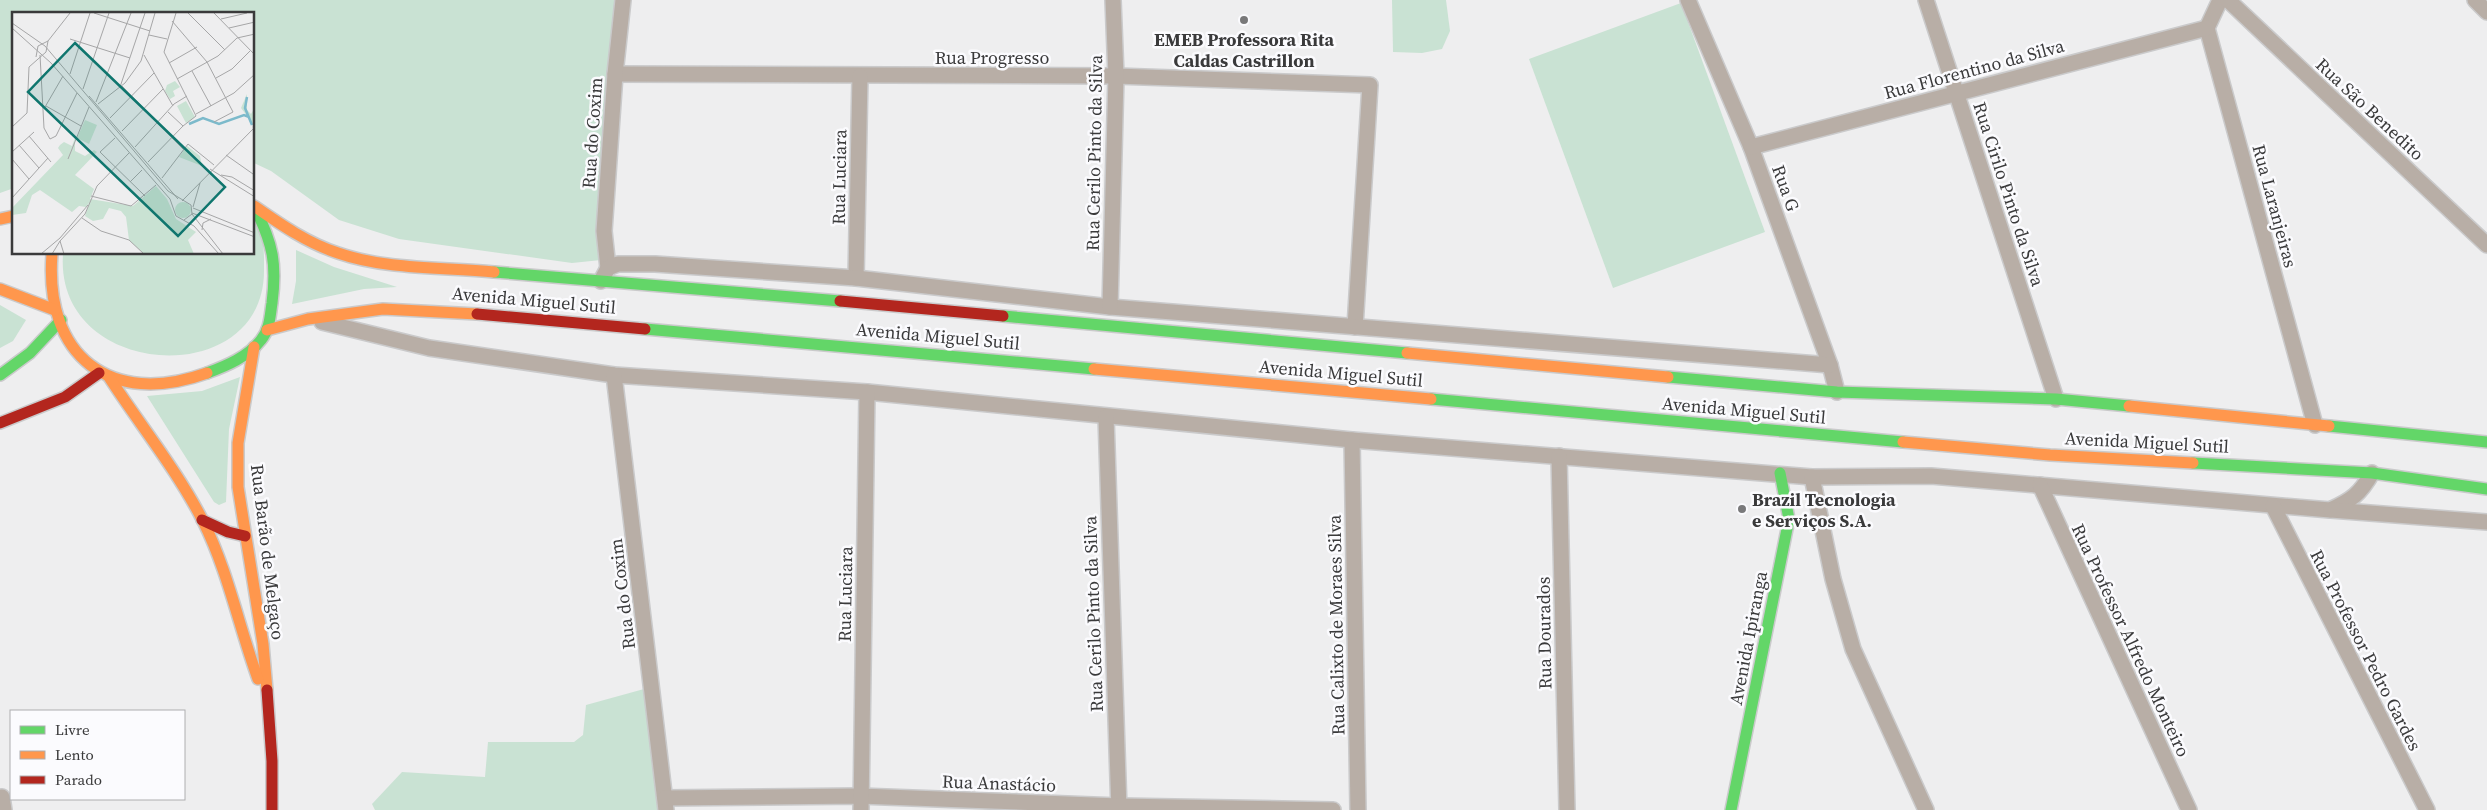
<svg xmlns="http://www.w3.org/2000/svg" width="2487" height="810" viewBox="0 0 2487 810" font-family="'Source Serif 4',serif">
<rect width="100%" height="100%" fill="#eeeeef"/>
<g fill="#c9e2d3">
<polygon points="0,0 620,0 601,260 572,263 399,239 339,220 271,171 254,163 254,14 14,14 14,188 0,193"/>
<polygon points="1392,0 1446,0 1450,31 1442,49 1422,53 1393,52"/>
<polygon points="1681,3 1765,232 1613,288 1529,59"/>
<path d="M254 221C265 242 264 248 264 271 264 392 54 380 63 254H254Z"/>
<polygon points="296,250 334,267 397,287 364,289 292,304 296,281"/>
<polygon points="0,305 26,320 13,341 0,348"/>
<polygon points="240,377 229,429 226,502 219,505 214,502 147,396 202,391"/>
<polygon points="644,689 659,810 375,810 372,804 402,772 485,777 488,742 574,742 583,735 586,705"/>
</g>
<g fill="none" stroke-linecap="round" stroke-linejoin="round">
<defs>
<g id="street">
<polyline points="1688,0 1751,147 1830,365 1837,392"/>
<polyline points="1926,0 2056,399"/>
<polyline points="2220,0 2207,28 2315,425"/>
<polyline points="2228,0 2487,245"/>
<polyline points="2475,0 2487,12"/>
<polyline points="615,74 1116,76 1370,85 1355,327"/>
<polyline points="1751,147 2207,28"/>
<polyline points="608,268 604,231 615,74 623,0"/>
<polyline points="856,278 860,76"/>
<polyline points="601,281 608,268 618,264 655,264 856,278 1110,307 1830,365"/>
<polyline points="1110,307 1116,76 1113,0"/>
<path d="M322 322 429 348 614 375 867 392 1352 440 1812 477 1931 476 2330 510C2352 500 2360 494 2372 473"/>
<polyline points="614,375 666,810"/>
<polyline points="1106,417 1119,810"/>
<polyline points="1352,440 1358,810"/>
<polyline points="1559,456 1567,810"/>
<polyline points="1812,477 1833,579 1853,649 1926,810"/>
<polyline points="2040,485 2189,810"/>
<polyline points="2273,506 2427,810"/>
<polyline points="2331,510 2487,522"/>
<polyline points="2,797 4,810"/>
<polyline points="665,798 860,796 1119,806 1333,810"/>
<polyline points="861,810 867,392"/>
</g>
<g id="fast">
<polyline points="494,272 840,301"/>
<polyline points="1003,316 1407,353"/>
<polyline points="645,329 1094,369"/>
<path d="M207 373C226 366 248 357 261 340 270 329 270 316 272 303 277 264 273 244 255 208"/>
<polyline points="0,375 30,353 61,320"/>
<polyline points="1668,377 1837,392 2056,399 2129,406"/>
<polyline points="1431,399 1903,442"/>
<polyline points="2329,426 2487,442"/>
<polyline points="2193,463 2372,473 2487,489"/>
<polyline points="1731,810 1789,519 1780,473"/>
</g>
<g id="slow">
<path d="M254 206C280 224 307 243 338 253 387 270 443 267 494 272"/>
<polyline points="0,219 14,216"/>
<path d="M52 254C44 356 110 408 207 373"/>
<polyline points="0,289 55,310"/>
<polyline points="267,330 308,319 383,309 477,314"/>
<polyline points="254,347 238,443 238,487 263,644 267,690"/>
<polyline points="1407,353 1668,377"/>
<polyline points="1094,369 1431,399"/>
<path d="M109 377C140 425 177 470 203 521 228 571 239 627 258 679"/>
<polyline points="2129,406 2329,426"/>
<polyline points="1903,442 2050,455 2193,463"/>
</g>
<g id="jam">
<polyline points="840,301 1003,316"/>
<polyline points="477,314 645,329"/>
<polyline points="0,423 65,397 99,373"/>
<polyline points="202,520 228,532 245,536"/>
<polyline points="267,690 272,761 272,810"/>
</g>
</defs>
<use href="#street" stroke="#cacacb" stroke-width="18"/>
<use href="#fast" stroke="#cacacb" stroke-width="14"/>
<use href="#slow" stroke="#cacacb" stroke-width="14"/>
<use href="#jam" stroke="#cacacb" stroke-width="14"/>
<use href="#street" stroke="#b8aea6" stroke-width="15"/>
<use href="#fast" stroke="#63d668" stroke-width="11"/>
<use href="#slow" stroke="#ff974d" stroke-width="11"/>
<use href="#jam" stroke="#b3261e" stroke-width="11"/>
</g>
<g fill="#79797a" stroke="#fbfbfe" stroke-width="2">
<circle cx="1244" cy="20" r="5"/>
<circle cx="1742" cy="509" r="5"/>
</g>
<g text-anchor="middle" dominant-baseline="central" stroke-width="5" stroke-linejoin="round" paint-order="stroke">
<g font-size="18" font-weight="bold" fill="#3a3a3b" stroke="#fbfbfe">
<text x="1244" y="39">EMEB Professora Rita<tspan x="1244" dy="21">Caldas Castrillon</tspan></text>
<text x="1752" y="499" text-anchor="start">Brazil Tecnologia<tspan x="1752" dy="21">e Serviços S.A.</tspan></text>
</g>
<g font-size="18" fill="#3a3a3b" stroke="#fbfbfe">
<text x="992" y="57">Rua Progresso</text>
<text transform="translate(1974 69) rotate(-15)">Rua Florentino da Silva</text>
<text transform="translate(2370 109) rotate(43)">Rua São Benedito</text>
<text transform="translate(592 133) rotate(-86)">Rua do Coxim</text>
<text transform="translate(1094 153) rotate(-89)">Rua Cerilo Pinto da Silva</text>
<text transform="translate(839 177) rotate(-89)">Rua Luciara</text>
<text transform="translate(1786 188) rotate(70)">Rua G</text>
<text transform="translate(2009 194) rotate(72)">Rua Cirilo Pinto da Silva</text>
<text transform="translate(2275 206) rotate(75)">Rua Laranjeiras</text>
<text transform="translate(534 300) rotate(5)">Avenida Miguel Sutil</text>
<text transform="translate(938 336) rotate(5)">Avenida Miguel Sutil</text>
<text transform="translate(1341 373) rotate(5)">Avenida Miguel Sutil</text>
<text transform="translate(1744 410) rotate(5)">Avenida Miguel Sutil</text>
<text transform="translate(2147 442) rotate(3)">Avenida Miguel Sutil</text>
<text transform="translate(268 552) rotate(83)">Rua Barão de Melgaço</text>
<text transform="translate(622 594) rotate(-97)">Rua do Coxim</text>
<text transform="translate(845 594) rotate(-89)">Rua Luciara</text>
<text transform="translate(1093 614) rotate(-92)">Rua Cerilo Pinto da Silva</text>
<text transform="translate(1336 625) rotate(-91)">Rua Calixto de Moraes Silva</text>
<text transform="translate(1544 633) rotate(-91)">Rua Dourados</text>
<text transform="translate(1748 638) rotate(-79)">Avenida Ipiranga</text>
<text transform="translate(2131 640) rotate(65)">Rua Professor Alfredo Monteiro</text>
<text transform="translate(2366 650) rotate(63)">Rua Professor Pedro Gardes</text>
<text transform="translate(999 783) rotate(2)">Rua Anastácio</text>
</g>
</g>
<g transform="translate(12 12)">
<rect width="242" height="242" fill="#eeeeef"/>
<path d="M163 69 168 75 161 79 163 84 158 87 153 79 155 73ZM235 82V98L239 102 242 97V113L229 96ZM174 89 183 105 174 111 165 94ZM73 108 85 113 77 132 65 126ZM63 126V139L73 144 82 138 85 140 63 163 82 177 78 187 121 194 144 174 155 187 164 207 184 220 176 228 182 242H132L117 228 114 205 109 199 97 196 91 207 81 209 73 204 77 191 74 195 67 194 60 200 28 178 20 183 14 201 0 203V196L51 143 46 136 48 133 52 130 60 134ZM175 134 188 144 190 154 167 145ZM163 198a8 8 0 1 1 16 0a8 8 0 1 1-16 0Z" fill="#c9e2d3"/>
<path fill="none" stroke="#7cbacb" stroke-width="2.5" d="M235 85 233 96 240 113M177 112 191 106 207 112 232 103 237 105"/>
<path fill="none" stroke="#a6a6a7" stroke-width="1" d="M82 1 138 19M164 1 152 40 184 104 171 114M176 1 213 38M202 1 243 43M209 7 235 1M160 9 195 50 221 100 202 110M0 11 33 34 156 179 179 193 180 202 172 208M0 16 39 51 158 187 164 204 182 214 207 242M217 16 243 10M137 23 155 27M58 27 118 46M36 29 58 1M28 43 32 116 38 127 44 124 65 81M132 43 161 94M24 45 26 34 36 29M157 51 185 35M180 59 199 94M58 62 78 1M204 66 220 57 238 39M165 67 206 44 225 26 243 22M110 74 172 138M108 75 133 1M71 77 97 1M77 84 166 187M84 90 119 1M86 92 113 71 129 49 143 1M34 94 69 114M33 95 51 64M184 102 222 81 243 62M98 106 142 61M0 115 15 101 17 55 34 40 36 29M110 119 151 77M17 124 39 150M103 126 88 140 133 184M7 133 27 156M123 135 162 92 175 84M0 140 22 120M214 143 241 162M0 147 17 167M56 147 77 95M136 150 171 114 156 100M198 157 243 185M209 163 220 165 243 179M150 166 176 132 202 153M118 170 130 158M79 184 119 194 144 173M0 186 36 146M170 189 243 115M181 195 188 171M181 196 243 221M180 201 243 225M180 202 211 242M70 206 89 219 117 228 132 242M190 218 191 211 199 207M29 242 48 226 76 193M40 242 48 229M52 242 48 229 73 202 85 174 117 141"/>
<path fill="#0f766e" fill-opacity="0.15" stroke="#0f766e" stroke-width="2.5" d="M63 31 213 175 166 224 16 80Z"/>
<rect width="242" height="242" fill="none" stroke="#3a3a3b" stroke-width="2.5"/>
</g>
<rect x="10" y="710" width="175" height="90" fill="#fbfbfe" stroke="#aeaeb0"/>
<rect x="20" y="726" width="25" height="8" fill="#63d668" stroke="#aeaeb0"/>
<text x="55" y="735" font-size="15" fill="#3a3a3b">Livre</text>
<rect x="20" y="751" width="25" height="8" fill="#ff974d" stroke="#aeaeb0"/>
<text x="55" y="760" font-size="15" fill="#3a3a3b">Lento</text>
<rect x="20" y="776" width="25" height="8" fill="#b3261e" stroke="#aeaeb0"/>
<text x="55" y="785" font-size="15" fill="#3a3a3b">Parado</text>
</svg>
